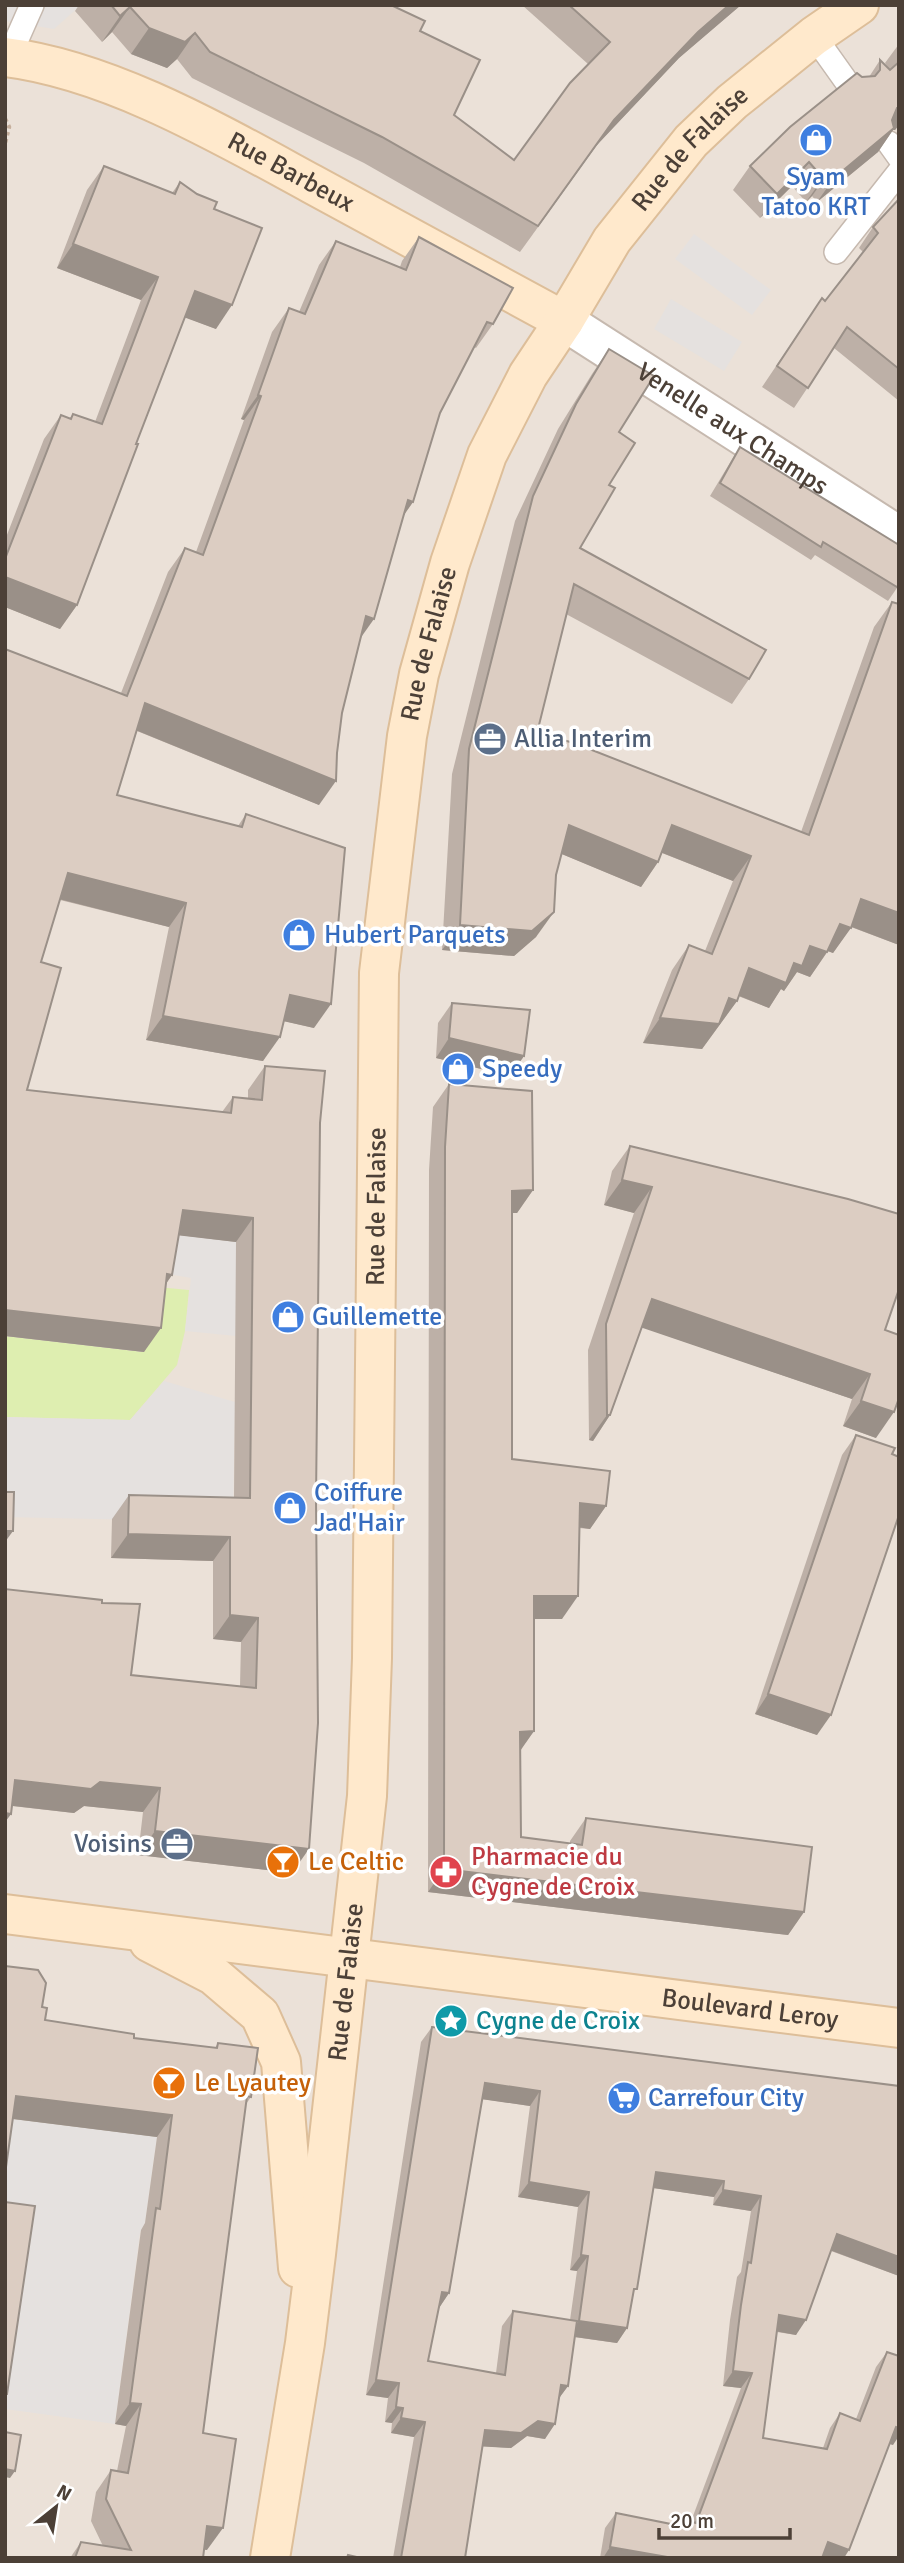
<svg xmlns="http://www.w3.org/2000/svg" width="904" height="2563" viewBox="0 0 904 2563" font-family="Signika,sans-serif">
<rect width="100%" height="100%" fill="#f6f1eb"/>
<rect fill="#ebe1d8" x="5" y="5" width="894" height="2553"/>
<polygon fill="#deeeb0" points="157,1287 189,1290 185,1331 177,1365 130,1420 5,1417 5,1336 143,1352"/>
<g fill="#e5e1df">
<polygon points="5,5 81,5 54,29 5,21"/>
<polygon points="694,234 771,290 752,315 675,259"/>
<polygon points="671,299 742,342 724,371 654,329"/>
<polygon points="171,1234 236,1242 236,1336 185,1331 191,1278 168,1274"/>
<polygon points="164,1381 235,1402 233,1522 5,1517 5,1417 130,1420"/>
<polygon points="5,2118 157,2137 144,2230 141,2230 140,2233 115,2424 5,2409"/>
</g>
<g fill="none" stroke-linecap="round" stroke-linejoin="round">
<defs>
<g id="lane">
<polyline points="814,36 851,88"/>
<polyline points="9,57 32,5"/>
<polyline points="889,143 899,157"/>
<polyline points="836,252 899,172"/>
</g>
<g id="street">
<path id="s1" d="M564 321 899 536"/>
</g>
<g id="secondary">
<path id="s2" d="M5 57C110 70 220 134 312 184 396 229 480 275 564 321"/>
<path id="s3" d="M5 1914 899 2028"/>
<polyline points="149,1942 213,1975 260,2015 281,2062 298,2268"/>
<path id="s4" d="M270 2558 305 2343 316 2254 367 1796 372 1658 379 973 407 736 419 674 450 563 487 455 528 375 564 321 612 240 691 141 732 102 814 36 859 5"/>
</g>
</defs>
<use href="#lane" stroke="#c6b9af" stroke-width="26"/>
<use href="#street" stroke="#c6b9af" stroke-width="42"/>
<use href="#secondary" stroke="#ddbe99" stroke-width="42"/>
<polyline stroke="#c6af9c" stroke-width="4.5" stroke-dasharray="3.5 3.5" stroke-linecap="butt" points="5,119 9,127 5,143"/>
<use href="#lane" stroke="#fff" stroke-width="23"/>
<use href="#street" stroke="#fff" stroke-width="38"/>
<use href="#secondary" stroke="#ffe9cc" stroke-width="38"/>
</g>
<g fill="#bdb0a7" fill-rule="evenodd">
<polygon points="79,5 391,5 420,31 454,115 514,160 588,64 522,5 741,5 679,58 596,146 520,252 364,163 192,78 177,59 167,68 131,54 112,32 102,42 75,11"/>
<polygon points="899,44 899,125 895,130 893,130 878,152 817,202 812,196 806,202 792,186 760,218 733,190 750,166 862,77 869,77 880,60 889,69 885,63"/>
<polygon points="104,166 172,193 180,182 214,209 216,329 185,317 136,444 77,605 60,629 5,607 5,540 44,439 61,415 69,419 73,414 95,422 141,300 57,268 87,190"/>
<polygon points="899,199 899,401 834,348 794,408 762,387 822,298 825,301 863,252 859,248 873,227"/>
<polygon points="419,237 493,324 476,348 474,347 440,413 413,502 404,515 361,638 319,805 137,731 117,795 238,826 246,814 314,1028 284,1021 263,1061 146,1040 169,927 60,900 41,962 27,1090 222,1112 233,1097 248,1099 248,1090 265,1066 320,1123 292,1873 138,1855 143,1812 84,1806 74,1813 12,1806 11,1814 5,1822 5,1589 102,1603 131,1675 240,1686 241,1642 213,1639 213,1561 111,1558 112,1519 129,1495 234,1498 236,1242 179,1235 172,1275 166,1284 144,1352 5,1336 5,649 121,693 168,572 185,548 196,552 244,420 241,419 272,332 289,308 299,312 319,265 336,241 400,267 402,261"/>
<polygon points="609,349 619,432 609,485 580,548 749,679 732,704 566,614 537,733 801,832 874,627 892,602 899,604 899,945 851,927 833,953 828,951 810,977 797,972 784,991 781,989 769,1008 738,996 737,1001 702,1049 643,1043 672,970 689,945 705,951 733,881 662,853 658,862 641,887 562,854 536,937 514,956 442,950 452,774 515,521 558,429 592,374"/>
<polygon points="740,447 899,585 888,601 815,555 811,560 710,496 731,461"/>
<polygon points="452,1003 524,1056 510,1076 436,1058 438,1023"/>
<polygon points="449,1084 533,1190 517,1213 512,1213 512,1459 606,1506 590,1529 579,1528 562,1619 534,1619 534,1731 520,1750 521,1837 570,1843 570,1841 586,1818 804,1912 788,1935 428,1892 429,1170 433,1107"/>
<polygon points="630,1146 885,1330 876,1438 843,1426 852,1399 642,1327 610,1415 593,1441 589,1440 588,1350 634,1213 604,1205 612,1171"/>
<polygon points="856,1435 892,1454 817,1735 755,1714 842,1455"/>
<polygon points="5,1966 42,2007 45,2020 134,2038 215,2048 218,2043 251,2097 246,2104 203,2433 207,2550 204,2549 203,2558 70,2558 81,2542 103,2546 91,2521 96,2492 111,2470 117,2471 126,2426 115,2424 141,2230 145,2223 157,2137 13,2119"/>
<path d="M432 2027 899 2086V2276L831 2251 796 2335 777 2332 763 2438 823 2448 830 2428 840 2413 856 2419 876 2367 887 2352 893 2445 889 2444 844 2558H600L605 2528 616 2513 688 2527 690 2524 741 2388 723 2386 730 2320 737 2277 741 2272 751 2211 713 2205 714 2197 654 2188 627 2328 617 2343 574 2337 568 2386 559 2398 545 2439 527 2436 511 2448 482 2446 465 2558H393L414 2437 391 2433 392 2423 385 2422 388 2398 366 2395 421 2042ZM482 2099 530 2106 518 2197 578 2207 570 2270 577 2271 570 2320 513 2311 502 2326 496 2373 428 2361 439 2308 449 2293Z"/>
</g>
<g fill="#9a9088">
<polygon points="729,5 741,5 679,58 596,146 520,252 614,120 698,32"/>
<polygon points="130,7 112,32 102,42 120,16"/>
<polygon points="149,28 195,33 177,59 167,68 131,54"/>
<polygon points="897,108 899,108 899,125 895,130 893,130 878,152 817,202 834,178 887,129"/>
<polygon points="809,162 792,186 760,218 777,194"/>
<polygon points="829,172 812,196 806,202 823,178"/>
<polygon points="73,244 158,277 141,300 57,268"/>
<polygon points="195,291 232,305 216,329 178,315"/>
<polygon points="258,395 261,396 244,420 241,419"/>
<polygon points="408,500 413,502 396,526"/>
<polygon points="5,577 77,605 60,629 5,607"/>
<polygon points="366,616 374,619 357,643"/>
<polygon points="145,703 336,781 319,805 128,727"/>
<polygon points="569,825 658,862 641,887 552,850"/>
<polygon points="672,825 751,856 733,881 655,850"/>
<polygon points="68,873 186,903 169,927 51,897"/>
<polygon points="861,899 899,913 899,945 844,924"/>
<polygon points="554,912 536,937 514,956 442,950 460,925"/>
<polygon points="840,924 851,928 833,953 822,949"/>
<polygon points="810,946 827,952 810,977 797,972 784,991 781,989 769,1008 732,993 749,968 794,963"/>
<polygon points="290,995 331,1004 314,1028 274,1019"/>
<polygon points="729,998 737,1001 702,1049 643,1043 660,1018"/>
<polygon points="163,1016 280,1037 263,1061 146,1040"/>
<polygon points="449,1038 524,1056 510,1076 436,1058"/>
<polygon points="622,1180 652,1187 634,1213 604,1205"/>
<polygon points="533,1190 517,1213 496,1213 512,1191"/>
<polygon points="183,1210 253,1218 236,1242 167,1234"/>
<polygon points="167,1274 172,1275 155,1299"/>
<polygon points="652,1299 870,1374 852,1399 634,1325"/>
<polygon points="5,1310 161,1328 144,1352 5,1336"/>
<polygon points="861,1401 894,1412 876,1438 843,1426"/>
<polygon points="607,1415 610,1415 593,1441 589,1440"/>
<polygon points="580,1503 606,1506 590,1529 564,1525"/>
<polygon points="5,1531 13,1531 5,1542"/>
<polygon points="128,1534 230,1537 213,1561 111,1558"/>
<polygon points="534,1596 578,1596 562,1619 518,1619"/>
<polygon points="230,1615 258,1618 241,1642 213,1639"/>
<polygon points="768,1694 831,1715 817,1735 755,1714"/>
<polygon points="534,1731 518,1754 520,1732"/>
<polygon points="15,1780 100,1782 160,1788 143,1812 84,1806 74,1813 5,1805"/>
<polygon points="5,1813 11,1814 5,1822"/>
<polygon points="155,1831 309,1849 292,1873 138,1855"/>
<polygon points="444,1869 804,1912 788,1935 428,1892"/>
<polygon points="485,2083 540,2091 530,2106 474,2098"/>
<polygon points="16,2096 172,2115 157,2137 5,2118"/>
<polygon points="656,2172 724,2181 714,2197 646,2187"/>
<polygon points="529,2182 589,2192 578,2207 518,2197"/>
<polygon points="723,2190 761,2196 751,2211 713,2205"/>
<polygon points="837,2234 899,2257 899,2276 827,2249"/>
<polygon points="581,2255 588,2256 577,2271 570,2270"/>
<polygon points="442,2292 449,2293 439,2308"/>
<polygon points="779,2315 806,2320 796,2335 769,2330"/>
<polygon points="579,2321 627,2328 617,2343 568,2336"/>
<polygon points="733,2371 752,2373 741,2388 723,2386"/>
<polygon points="376,2380 399,2383 388,2398 366,2395"/>
<polygon points="561,2385 568,2386 557,2401"/>
<polygon points="130,2403 141,2404 126,2426 115,2424"/>
<polygon points="396,2407 403,2408 392,2423 385,2422"/>
<polygon points="401,2418 425,2422 414,2437 391,2433"/>
<polygon points="538,2421 555,2424 545,2439 527,2436 511,2448 474,2446 485,2430"/>
<polygon points="896,2427 899,2428 899,2436 893,2445 885,2442"/>
<polygon points="5,2469 15,2471 10,2478 5,2477"/>
<polygon points="207,2526 223,2528 207,2550 192,2548"/>
<polygon points="828,2542 849,2550 844,2558 820,2558"/>
<polygon points="610,2547 673,2558 603,2558"/>
</g>
<g fill="#dccdc2" stroke="#9a9088" stroke-width="2">
<polygon points="111,5 391,5 425,21 420,31 480,60 454,115 514,160 570,83 610,42 569,5 729,5 698,32 614,120 538,226 382,137 210,52 195,33 185,42 149,28 130,7 120,16"/>
<polygon points="880,60 890,70 899,62 899,108 897,108 892,120 894,128 834,178 829,172 823,178 809,162 777,194 750,166 790,127 857,73 862,77 875,76 880,70"/>
<polygon points="104,166 175,194 180,182 197,194 217,202 214,209 262,228 232,305 195,291 136,444 138,444 77,605 5,577 5,559 61,415 71,419 73,414 102,424 158,277 73,244"/>
<polygon points="899,199 899,369 847,327 808,388 777,366 822,298 825,301 878,233 873,227"/>
<polygon points="419,237 513,288 493,324 487,322 440,413 413,502 408,500 374,619 366,616 342,713 337,753 336,781 145,703 117,795 242,827 246,814 345,848 331,1004 290,995 280,1037 163,1016 186,903 68,873 41,962 61,968 27,1090 231,1113 233,1097 262,1100 265,1066 325,1071 320,1123 316,1500 318,1723 309,1849 155,1831 160,1788 100,1782 91,1789 15,1780 11,1814 5,1813 5,1589 102,1600 102,1603 140,1604 131,1675 256,1688 258,1618 230,1615 230,1537 128,1534 129,1495 250,1498 253,1218 183,1210 172,1275 167,1274 161,1328 5,1310 5,649 127,696 185,548 203,555 261,396 258,395 289,308 305,314 336,241 406,270"/>
<polygon points="609,349 654,376 619,432 635,443 609,485 615,488 580,548 766,650 749,679 574,584 537,733 574,743 809,835 892,602 899,604 899,913 861,899 851,928 840,924 827,952 810,946 802,966 794,963 786,983 749,968 737,1001 729,998 719,1024 660,1018 689,945 712,954 751,856 672,825 658,862 569,825 556,875 554,912 532,931 460,925 469,749 533,496 576,404"/>
<polygon points="740,447 899,545 899,585 897,587 823,542 821,547 720,483"/>
<polygon points="452,1003 530,1010 524,1056 449,1038"/>
<polygon points="449,1084 532,1091 533,1190 512,1191 512,1459 610,1471 606,1506 580,1503 578,1596 534,1596 534,1731 520,1732 521,1837 582,1845 586,1818 812,1847 804,1912 444,1869 445,1147"/>
<polygon points="630,1146 848,1199 899,1214 899,1289 885,1330 899,1335 899,1398 894,1412 861,1401 870,1374 652,1299 610,1415 607,1415 606,1324 652,1187 622,1180"/>
<polygon points="856,1435 895,1448 892,1454 899,1457 899,1515 831,1715 768,1694"/>
<polygon points="5,1492 14,1492 13,1531 5,1531"/>
<polygon points="5,1966 38,1970 46,1983 42,2007 47,2008 45,2020 134,2034 134,2038 217,2048 218,2043 258,2048 251,2097 247,2096 203,2433 236,2439 223,2528 207,2526 203,2558 75,2558 81,2542 131,2550 106,2499 111,2470 128,2473 141,2404 130,2403 156,2208 160,2209 172,2115 16,2096 5,2174"/>
<polygon points="432,2027 899,2086 899,2257 837,2234 806,2320 779,2315 763,2438 827,2449 840,2413 860,2421 887,2352 899,2356 899,2428 896,2427 849,2550 828,2542 822,2558 673,2558 610,2547 616,2513 691,2528 692,2522 696,2523 752,2373 733,2371 741,2305 748,2262 751,2263 761,2196 723,2190 724,2181 656,2172 637,2289 634,2289 627,2328 579,2321 588,2256 581,2255 589,2192 529,2182 540,2091 485,2083 449,2293 442,2292 428,2361 505,2375 513,2311 577,2321 568,2386 561,2385 555,2424 538,2421 521,2433 485,2430 465,2558 401,2558 425,2422 401,2418 403,2408 396,2407 399,2383 376,2380"/>
<polygon points="5,2202 35,2206 7,2394 5,2394"/>
<polygon points="5,2432 21,2435 15,2471 5,2469"/>
<polygon points="348,2555 361,2558 347,2558"/>
</g>
<defs>
<symbol id="shop-disc" viewBox="-11 -11 22 22"><circle r="9.5" fill="#3f7fe0" stroke="#fff"/><path d="M-5-2.5h2.3a2.7 3.5 0 0 1 5.4 0H5L5.5 6h-11ZM-1.5-2.5h3a1.5 2.3 0 0 0-3 0Z" fill="#fff"/></symbol>
<symbol id="office-disc" viewBox="-11 -11 22 22"><circle r="9.5" fill="#5c6f8a" stroke="#fff"/><path d="M-6-3h4V-5.5h4V-3h4V5H-6ZM-1-4.5V-3h2v-1.5ZM-6 0V1H6V0Z" fill="#fff"/></symbol>
<symbol id="bar-disc" viewBox="-11 -11 22 22"><circle r="9.5" fill="#e8710a" stroke="#fff"/><path d="M-6-5H6L.8 .8V4.5H3.5V6h-7V4.5H-.8V.8Z" fill="#fff"/></symbol>
<symbol id="pharmacy-disc" viewBox="-11 -11 22 22"><circle r="9.5" fill="#e0444e" stroke="#fff"/><path d="M-2-6h4v4h4v4h-4v4h-4v-4h-4v-4h4Z" fill="#fff"/></symbol>
<symbol id="sight-disc" viewBox="-11 -11 22 22"><circle r="9.5" fill="#0f9aa8" stroke="#fff"/><path d="M0-6L1.8-2.2L6-1.7L2.9 1.2L3.7 5.4L0 3.3L-3.7 5.4L-2.9 1.2L-6-1.7L-1.8-2.2Z" fill="#fff"/></symbol>
<symbol id="supermarket-disc" viewBox="-11 -11 22 22"><circle r="9.5" fill="#3f7fe0" stroke="#fff"/><path d="M-6-5.5h2.5l.6 2H6L4.5 2H-2.5L-4.4-4H-6ZM-1.5 3.2a1.3 1.3 0 1 0 .1 0ZM3 3.2a1.3 1.3 0 1 0 .1 0Z" fill="#fff"/></symbol>
</defs>
<g fill-rule="evenodd">
<use href="#shop-disc" x="797" y="121" width="38" height="38"/>
<use href="#office-disc" x="471" y="720" width="38" height="38"/>
<use href="#shop-disc" x="280" y="916" width="38" height="38"/>
<use href="#shop-disc" x="439" y="1050" width="38" height="38"/>
<use href="#shop-disc" x="269" y="1298" width="38" height="38"/>
<use href="#shop-disc" x="271" y="1489" width="38" height="38"/>
<use href="#office-disc" x="158" y="1825" width="38" height="38"/>
<use href="#bar-disc" x="264" y="1843" width="38" height="38"/>
<use href="#pharmacy-disc" x="427" y="1853" width="38" height="38"/>
<use href="#sight-disc" x="432" y="2002" width="38" height="38"/>
<use href="#bar-disc" x="150" y="2064" width="38" height="38"/>
<use href="#supermarket-disc" x="605" y="2079" width="38" height="38"/>
</g>
<g text-anchor="middle" dominant-baseline="central" stroke-width="7" stroke-linejoin="round" paint-order="stroke">
<g font-size="26" fill="#4c4037" stroke="#fff">
<text stroke="none"><textPath href="#s4" startOffset="2492">Rue de Falaise</textPath></text>
<text stroke="none"><textPath href="#s2" startOffset="310">Rue Barbeux</textPath></text>
<text stroke="none"><textPath href="#s1" startOffset="200">Venelle aux Champs</textPath></text>
<text stroke="none"><textPath href="#s4" startOffset="1925">Rue de Falaise</textPath></text>
<text stroke="none"><textPath href="#s4" startOffset="1358">Rue de Falaise</textPath></text>
<text stroke="none"><textPath href="#s4" startOffset="581">Rue de Falaise</textPath></text>
<text stroke="none"><textPath href="#s3" startOffset="751">Boulevard Leroy</textPath></text>
</g>
<g font-size="26" fill="#366cbe" stroke="#fff" text-anchor="start">
<text x="816" y="177" text-anchor="middle">Syam<tspan x="816" dy="30">Tatoo KRT</tspan></text>
<text x="324" y="935">Hubert Parquets</text>
<text x="482" y="1069">Speedy</text>
<text x="312" y="1317">Guillemette</text>
<text x="314" y="1493">Coiffure<tspan x="314" dy="30">Jad'Hair</tspan></text>
<text x="648" y="2098">Carrefour City</text>
</g>
<g font-size="26" fill="#4e5e75" stroke="#fff" text-anchor="start">
<text x="514" y="739">Allia Interim</text>
<text x="152" y="1844" text-anchor="end">Voisins</text>
</g>
<g font-size="26" fill="#be3a42" stroke="#fff" text-anchor="start">
<text x="471" y="1857">Pharmacie du<tspan x="471" dy="30">Cygne de Croix</tspan></text>
</g>
<g font-size="26" fill="#c56008" stroke="#fff" text-anchor="start">
<text x="308" y="1862">Le Celtic</text>
<text x="194" y="2083">Le Lyautey</text>
</g>
<g font-size="26" fill="#0d838f" stroke="#fff" text-anchor="start">
<text x="476" y="2021">Cygne de Croix</text>
</g>
</g>
<rect width="904" height="2563" fill="none" stroke="#4c4037" stroke-width="14"/>
<g transform="translate(56 2507) rotate(30)" stroke="#ffffff" stroke-width="5" paint-order="stroke">
<path d="M0-5L12 26L0 18L-12 26Z" fill="#4c4037"/>
<text y="-10" font-size="19" font-weight="bold" text-anchor="middle" fill="#4c4037">N</text>
</g>
<path d="M659 2528v10h131v-10" fill="none" stroke="#4c4037" stroke-width="3.5"/>
<text x="670" y="2528" font-size="21" fill="#4c4037" stroke="#ffffff" stroke-width="5" paint-order="stroke">20 m</text>
</svg>
